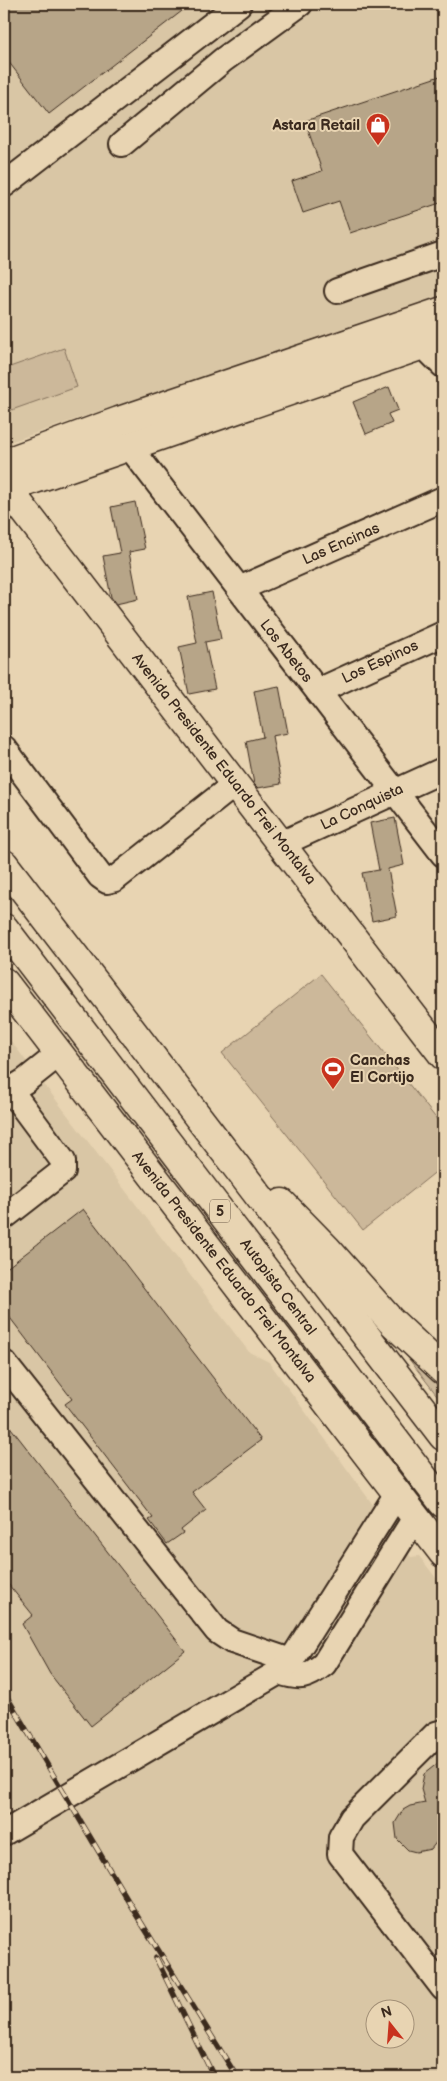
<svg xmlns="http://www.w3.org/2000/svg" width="447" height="2081" viewBox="0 0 447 2081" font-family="'Balsamiq Sans',sans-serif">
<rect width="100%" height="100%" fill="#e8d4b2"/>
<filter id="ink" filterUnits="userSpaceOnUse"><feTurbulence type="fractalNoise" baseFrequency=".02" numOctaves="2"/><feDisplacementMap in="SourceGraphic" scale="10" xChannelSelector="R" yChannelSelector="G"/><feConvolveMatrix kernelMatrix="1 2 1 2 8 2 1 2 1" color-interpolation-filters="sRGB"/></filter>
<g filter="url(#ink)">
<g fill="#d9c6a5" fill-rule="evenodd">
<polygon points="4,4 443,4 443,294 4,444"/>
<path d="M4 1032 249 1352 269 1362 411 1557 419 1556 443 1587V2077H4ZM374 2008H404V2038H374Z"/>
</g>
<g fill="#ccb89a" stroke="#84715c">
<polygon points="64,348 77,387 6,412 4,406 4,369"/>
<polygon points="321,974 443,1127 443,1166 363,1230 222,1053"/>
<polygon points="398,1345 443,1384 443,1403"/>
</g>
<g fill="#b7a588" stroke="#3b2a1e">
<polygon points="4,4 191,4 49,114 4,56"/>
<polygon points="443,75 443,202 350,233 339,201 303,213 292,181 322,171 305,121"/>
<polygon points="389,387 398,410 388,414 392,423 366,434 353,402"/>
<polygon points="135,502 145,549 129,552 138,599 116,604 111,597 103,556 120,553 111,507"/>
<polygon points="212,592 221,639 205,642 215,689 189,694 179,647 197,643 188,597"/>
<polygon points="279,686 288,733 272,736 281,784 258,788 254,784 246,741 263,737 254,691"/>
<polygon points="395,818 404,865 388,869 397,916 372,921 362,873 379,870 370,823"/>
<polygon points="83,1209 261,1440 192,1492 206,1510 181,1530 183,1533 167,1544 149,1520 153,1518 65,1404 72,1399 4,1310 4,1270"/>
<polygon points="4,1419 185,1651 91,1726 50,1674 22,1624 33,1615 4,1579"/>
<polygon points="443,1759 443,1809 440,1810 442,1829 441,1836 431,1849 416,1852 408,1850 397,1839 395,1823 403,1810 410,1806 425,1803 421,1789 424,1774"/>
</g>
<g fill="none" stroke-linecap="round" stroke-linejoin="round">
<defs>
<g id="minor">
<polyline points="122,144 223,60 300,4"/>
<polyline points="4,185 239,4"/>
<polyline points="337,291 443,254"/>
<polyline points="423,345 443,365"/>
<polyline points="130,447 443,854"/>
<polyline points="239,589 443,499"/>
<polyline points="318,691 443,634"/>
<polyline points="4,748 100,876 107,881 115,879 235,784"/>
<polyline points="281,844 443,770"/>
<polyline points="4,1094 25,1081 59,1054"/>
<polyline points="4,1217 63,1171 63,1161 11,1091"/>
<polyline points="4,1363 217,1631 232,1641 291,1661"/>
<path d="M279 1672C300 1679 307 1678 324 1664L416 1516"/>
<polyline points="443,1732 436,1734 352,1818 341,1837 340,1854 443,1988"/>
<polyline points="4,1833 279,1672 291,1661 398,1492"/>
</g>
<g id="major">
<polyline points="4,463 119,421 443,311"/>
<polyline points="4,484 443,1055"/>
<polyline points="4,492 29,481 443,338"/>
<polyline points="4,982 443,1553"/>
</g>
<g id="highway">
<polyline points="4,864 443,1436"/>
<polyline points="4,928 443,1503"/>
<polyline points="282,1203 327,1249 390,1320 443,1370"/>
</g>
</defs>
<use href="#minor" stroke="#3b2a1e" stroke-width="28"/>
<use href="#major" stroke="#3b2a1e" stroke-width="31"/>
<use href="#highway" stroke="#3b2a1e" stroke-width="31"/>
<use href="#minor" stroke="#e8d4b2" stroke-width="24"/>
<use href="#major" stroke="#e8d4b2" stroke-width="28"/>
<use href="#highway" stroke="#e8d4b2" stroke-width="28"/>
<defs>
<g id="rail">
<polyline points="4,1692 134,1911 237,2077"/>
<polyline points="156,1958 214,2077"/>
</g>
</defs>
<use href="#rail" stroke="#3b2a1e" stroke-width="5.5"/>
<use href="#rail" stroke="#e8d4b2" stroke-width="4" stroke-dasharray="11" stroke-linecap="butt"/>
</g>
</g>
<defs>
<symbol id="shop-pin" viewBox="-11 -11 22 30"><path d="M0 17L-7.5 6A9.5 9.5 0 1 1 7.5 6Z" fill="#c8321e" stroke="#e8d4b2"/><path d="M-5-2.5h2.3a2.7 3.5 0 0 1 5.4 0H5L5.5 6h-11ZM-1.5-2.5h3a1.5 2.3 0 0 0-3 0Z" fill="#fff"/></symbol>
<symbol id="stadium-pin" viewBox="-11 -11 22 30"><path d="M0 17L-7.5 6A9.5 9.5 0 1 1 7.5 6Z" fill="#c8321e" stroke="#e8d4b2"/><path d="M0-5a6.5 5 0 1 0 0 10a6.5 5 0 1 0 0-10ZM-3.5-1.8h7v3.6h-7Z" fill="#fff"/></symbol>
</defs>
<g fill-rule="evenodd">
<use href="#shop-pin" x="364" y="111" width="28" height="38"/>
<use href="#stadium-pin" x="319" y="1055" width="28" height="38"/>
</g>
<g text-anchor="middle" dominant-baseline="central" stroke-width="4" stroke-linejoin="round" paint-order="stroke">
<rect fill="#e8d4b2" stroke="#6f5d4a" stroke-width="1" x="210" y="1199.5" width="20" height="23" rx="4"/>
<g font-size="14" font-weight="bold" fill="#3b2a1e">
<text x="220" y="1211">5</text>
</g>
<g font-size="15" font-weight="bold" fill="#3b2a1e" stroke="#e8d4b2" text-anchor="end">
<text x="360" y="125">Astara Retail</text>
<text x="350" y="1060" text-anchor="start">Canchas<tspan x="350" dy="17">El Cortijo</tspan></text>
</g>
<g font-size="15" fill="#3b2a1e" stroke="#e8d4b2">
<text transform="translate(341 544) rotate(-24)">Las Encinas</text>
<text transform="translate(286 651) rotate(52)">Los Abetos</text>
<text transform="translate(380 662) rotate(-25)">Los Espinos</text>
<text transform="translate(224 769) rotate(52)">Avenida Presidente Eduardo Frei Montalva</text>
<text transform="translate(362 807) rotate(-25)">La Conquista</text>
<text transform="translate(224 1267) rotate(52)">Avenida Presidente Eduardo Frei Montalva</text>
<text transform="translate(278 1287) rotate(53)">Autopista Central</text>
</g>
</g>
<rect width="447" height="2081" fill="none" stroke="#e8d4b2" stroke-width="20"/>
<rect x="10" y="10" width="427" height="2061" fill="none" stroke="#3b2a1e" stroke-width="2" filter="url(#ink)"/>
<g transform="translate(390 2024) rotate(343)"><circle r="24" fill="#e8d4b2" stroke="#a39077"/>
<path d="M0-4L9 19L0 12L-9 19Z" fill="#c8321e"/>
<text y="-8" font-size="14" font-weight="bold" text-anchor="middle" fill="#3b2a1e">N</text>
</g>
</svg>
